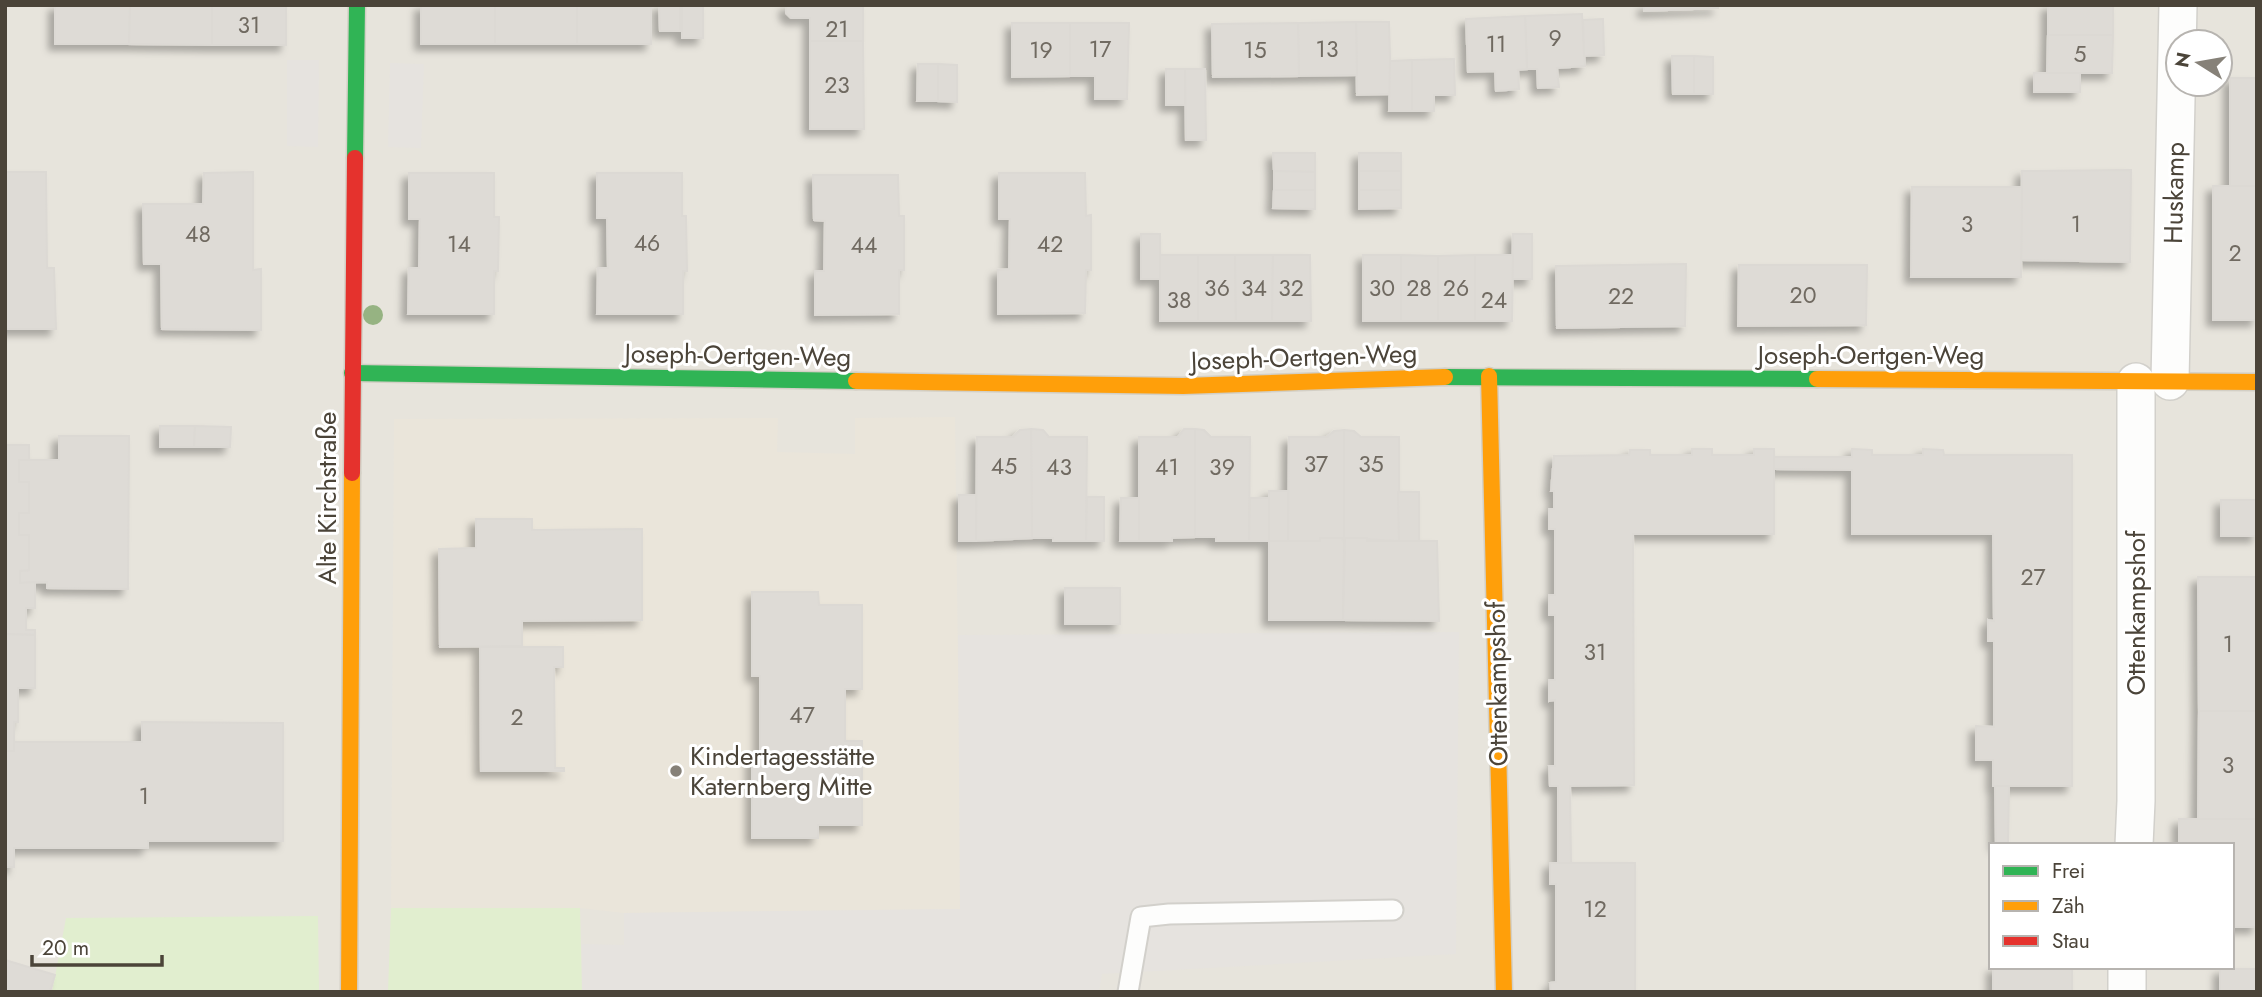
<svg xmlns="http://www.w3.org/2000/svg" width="2262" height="997" viewBox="0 0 2262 997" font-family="Jost,sans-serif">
<defs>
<filter id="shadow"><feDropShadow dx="-6" dy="6" stdDeviation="3.5" flood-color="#0004"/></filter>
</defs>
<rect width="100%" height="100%" fill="#f4f2ee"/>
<path fill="#e7e4dc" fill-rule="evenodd" d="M5 5H2257V992H5ZM2178 42H2220V84H2178ZM1991 845H2232V967H1991Z"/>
<polygon fill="#eae5da" points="955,417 961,909 624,913 580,908 391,908 394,419 778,418 777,452 855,454 855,418"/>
<g fill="#e1eecf">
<polygon points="391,908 580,908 582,992 388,992"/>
<polygon points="318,916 319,992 52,992 66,918"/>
</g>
<g fill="#e6e3df">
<polygon points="287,60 319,60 318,147 287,146"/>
<polygon points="390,63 424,64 421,148 388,147"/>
<polygon points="1459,632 1456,954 1102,974 1099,992 582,992 582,944 624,945 624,913 960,909 958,635"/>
</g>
<g fill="#dedbd6" stroke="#dcd9d4" stroke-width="2" filter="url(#shadow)">
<polygon points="55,5 130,5 129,44 55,44"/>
<polygon points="130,5 212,5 212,45 129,44"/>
<rect x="212" y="5" width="74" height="40"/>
<rect x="421" y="5" width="74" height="39"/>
<rect x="495" y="5" width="82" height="39"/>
<rect x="577" y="5" width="74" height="39"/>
<polygon points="659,5 680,5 680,31 660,31"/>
<rect x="682" y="5" width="21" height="33"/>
<polygon points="786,5 863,5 863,41 810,41 810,18 791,18 786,13"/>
<polygon points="1644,5 1718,5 1718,8 1644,11"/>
<rect x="2048" y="5" width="65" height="30"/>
<polygon points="1582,14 1585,66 1557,68 1559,87 1538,88 1537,69 1527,69 1525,16"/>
<polygon points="1525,16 1527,69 1518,70 1519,89 1496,91 1495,71 1468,72 1466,19"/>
<polygon points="1603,19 1604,55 1584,56 1583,20"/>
<polygon points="1356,22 1389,22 1391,94 1357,95"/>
<polygon points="1356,22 1357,75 1299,76 1298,23"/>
<polygon points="1012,23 1070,23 1070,76 1012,77"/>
<polygon points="1070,23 1129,23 1127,99 1095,99 1095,76 1070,76"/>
<polygon points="1298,23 1299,76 1213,77 1212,24"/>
<polygon points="2048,35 2113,35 2112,73 2047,73"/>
<polygon points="810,41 863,41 864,129 810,129"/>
<polygon points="1672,56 1694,56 1694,94 1673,94"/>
<polygon points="1694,56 1713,57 1713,94 1694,94"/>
<polygon points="1454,59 1455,95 1434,95 1434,111 1412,111 1412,60"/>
<polygon points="1412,60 1412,111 1389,111 1390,61"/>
<polygon points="918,64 938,64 938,101 917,101"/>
<polygon points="938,64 957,65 957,102 938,101"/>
<rect x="1166" y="69" width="19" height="36"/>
<polygon points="1185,69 1205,69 1206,140 1186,140"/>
<rect x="2034" y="73" width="46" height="19"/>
<rect x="2230" y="78" width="27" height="108"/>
<polygon points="1273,153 1315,153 1315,172 1274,171"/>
<rect x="1359" y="153" width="42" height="18"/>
<polygon points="2131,170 2130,262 2021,260 2022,171"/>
<polygon points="1274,171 1315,172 1315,190 1274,190"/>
<rect x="1359" y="171" width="42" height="19"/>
<polygon points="5,172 46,172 47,268 54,268 56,329 5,329"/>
<polygon points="253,172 253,270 261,269 261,330 162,329 161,264 144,264 143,204 203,204 204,173"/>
<polygon points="409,173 494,173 494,217 499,217 498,271 494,271 494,314 408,314 409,268 419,268 420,219 409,219"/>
<polygon points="597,173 682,173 682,216 686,216 687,271 683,271 683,314 597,314 598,268 608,268 607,218 597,218"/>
<polygon points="999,173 1085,173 1086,216 1091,215 1091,270 1086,270 1085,313 998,314 998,270 1009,269 1010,219 999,219"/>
<polygon points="813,175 898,175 899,216 904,216 904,270 899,270 899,314 815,315 815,271 824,271 825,221 814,220"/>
<rect x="2213" y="186" width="44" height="134"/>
<polygon points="1912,187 2022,187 2021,277 1911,277"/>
<polygon points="1274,190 1315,190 1315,209 1273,208"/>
<polygon points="1359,190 1401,190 1401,208 1359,209"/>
<rect x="1141" y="234" width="19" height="45"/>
<polygon points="1513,234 1532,234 1532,279 1512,279"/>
<rect x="1160" y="255" width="38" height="66"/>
<polygon points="1198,255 1235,255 1236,321 1198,321"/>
<polygon points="1235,255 1273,255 1272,321 1236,321"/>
<polygon points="1273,255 1310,255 1311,321 1272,321"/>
<rect x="1363" y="255" width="38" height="66"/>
<polygon points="1401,255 1438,256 1438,321 1401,321"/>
<polygon points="1475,255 1513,255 1512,321 1475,321"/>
<polygon points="1475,255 1475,321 1438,321 1438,256"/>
<polygon points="1686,264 1685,326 1557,328 1556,266"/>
<polygon points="1739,265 1867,265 1866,325 1738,326"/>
<polygon points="160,426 195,426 194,447 160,447"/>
<polygon points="195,426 231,427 230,447 194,447"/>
<polygon points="1031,429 1043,430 1049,437 1087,437 1086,541 1053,541 1053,538 1032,538"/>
<polygon points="1031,429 1032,538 976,541 977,437 1013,437 1020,430"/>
<polygon points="1184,429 1195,429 1195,537 1172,538 1172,541 1139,541 1139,437 1178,437"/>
<polygon points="1195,429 1204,430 1211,437 1250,437 1249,541 1216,541 1216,537 1195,537"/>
<polygon points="1344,430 1354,431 1361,437 1399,437 1399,541 1345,538 1344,543"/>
<polygon points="1344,430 1344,543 1342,538 1320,538 1320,541 1288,541 1289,437 1327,437 1334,431"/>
<polygon points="59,436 129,436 128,589 47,588 47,582 20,583 20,571 29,570 29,535 19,535 19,513 29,513 29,482 19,482 19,460 59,460"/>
<polygon points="5,445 29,445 29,460 19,460 19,482 29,482 29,513 19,513 19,535 29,535 29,570 20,571 20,583 35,582 35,608 26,608 26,630 35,630 35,635 5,634"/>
<polygon points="1692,449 1712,449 1712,455 1754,455 1754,449 1774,449 1774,534 1633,534 1634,785 1570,786 1571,863 1558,863 1558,786 1550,786 1549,766 1555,766 1555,700 1549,701 1549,680 1555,680 1555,615 1549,615 1549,595 1555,595 1555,529 1549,529 1549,509 1554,509 1554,491 1551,491 1554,456 1629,455 1630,450 1650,450 1650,455 1692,455"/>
<polygon points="1852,449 1872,450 1872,455 1923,455 1923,449 1943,450 1944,455 2072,455 2072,786 1993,786 1993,760 1976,760 1976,726 1994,727 1994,641 1988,641 1988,620 1994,621 1993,534 1852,534 1852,470 1774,469 1774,457 1852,457"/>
<rect x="1269" y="491" width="19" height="50"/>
<polygon points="1398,492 1419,492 1419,541 1399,541"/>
<rect x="959" y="495" width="17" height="46"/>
<polygon points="1087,497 1104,497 1104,541 1086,541"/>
<polygon points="1121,498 1139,498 1139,541 1120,541"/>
<polygon points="1250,498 1269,498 1269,541 1249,541"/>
<rect x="2221" y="500" width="36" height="36"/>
<polygon points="476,519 532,519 532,530 642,529 642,620 522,621 522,646 440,647 439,549 476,548"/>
<polygon points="1320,538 1342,538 1344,543 1343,620 1269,620 1269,541 1320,541"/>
<polygon points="1345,538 1367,538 1367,541 1437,541 1439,621 1343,620"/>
<polygon points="2198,577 2257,577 2257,711 2199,711"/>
<rect x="1065" y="588" width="55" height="36"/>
<polygon points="752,592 818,592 819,605 862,605 862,689 845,689 845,741 862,741 862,825 818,825 818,838 752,838 752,754 760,754 760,676 752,676"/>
<polygon points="5,634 35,635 35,688 18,688 18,722 14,722 14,751 5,751"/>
<polygon points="480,647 563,647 563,667 554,667 555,768 564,768 564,771 481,771"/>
<polygon points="2199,711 2257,711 2257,819 2198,819"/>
<polygon points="142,722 283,723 283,841 148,841 148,848 14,848 14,867 5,867 5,751 14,751 14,742 142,742"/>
<polygon points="1995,786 2009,786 2008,845 1996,845"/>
<polygon points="2179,819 2257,819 2257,927 2232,927 2232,845 2179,845"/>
<polygon points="1550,863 1635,863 1635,992 1551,992 1550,983 1556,982 1556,884 1550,884"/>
<polygon points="5,960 55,975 50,992 5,992"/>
<rect x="1993" y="967" width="79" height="25"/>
<rect x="2220" y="969" width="37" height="23"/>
</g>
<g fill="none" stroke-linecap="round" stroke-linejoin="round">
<defs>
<polyline id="lane" points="1128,992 1141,917 1169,914 1393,910"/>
<g id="street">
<polyline points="2170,381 2178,5"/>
<polyline points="2134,845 2136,801 2136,382"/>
<polyline points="2127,992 2127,967"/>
</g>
<g id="fast">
<polyline points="355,158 357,5"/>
<polyline points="352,373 856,381"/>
<polyline points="1445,377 1817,379"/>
</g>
<g id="slow">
<polyline points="1489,376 1504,992"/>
<polyline points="1817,379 2257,382"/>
<polyline points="856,381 1183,386 1445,377"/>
<polyline points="349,992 352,473"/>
</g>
<polyline id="jam" points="352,473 355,158"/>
</defs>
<use href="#lane" stroke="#d2d0cb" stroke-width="23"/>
<use href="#street" stroke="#d2d0cb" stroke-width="40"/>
<use href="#fast" stroke="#d3cfc5" stroke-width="19"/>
<use href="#slow" stroke="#d3cfc5" stroke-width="19"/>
<use href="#jam" stroke="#d3cfc5" stroke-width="19"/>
<use href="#lane" stroke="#fdfdfc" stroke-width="19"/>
<use href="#street" stroke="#fdfdfc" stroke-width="37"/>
<use href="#fast" stroke="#30b455" stroke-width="16"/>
<use href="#slow" stroke="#ff9f0a" stroke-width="16"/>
<use href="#jam" stroke="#e5322d" stroke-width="16"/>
</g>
<circle fill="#96b382" cx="373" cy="315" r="10"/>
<circle fill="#868178" stroke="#fff" stroke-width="2.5" cx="676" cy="771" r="7"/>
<g text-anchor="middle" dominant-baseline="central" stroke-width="6" stroke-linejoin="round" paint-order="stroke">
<g font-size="23" fill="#706a61">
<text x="249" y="25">31</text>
<text x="837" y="29">21</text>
<text x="1555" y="38">9</text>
<text x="1496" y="44">11</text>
<text x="1100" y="49">17</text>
<text x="1327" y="49">13</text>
<text x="1041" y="50">19</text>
<text x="1255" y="50">15</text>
<text x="2080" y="54">5</text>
<text x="837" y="85">23</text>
<text x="1967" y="224">3</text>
<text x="2076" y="224">1</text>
<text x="198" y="234">48</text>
<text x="647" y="243">46</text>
<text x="459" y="244">14</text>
<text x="1050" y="244">42</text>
<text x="864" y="245">44</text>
<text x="2235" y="253">2</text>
<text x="1217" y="288">36</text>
<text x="1254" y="288">34</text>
<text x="1291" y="288">32</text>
<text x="1382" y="288">30</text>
<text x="1419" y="288">28</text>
<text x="1456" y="288">26</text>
<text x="1803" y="295">20</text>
<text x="1621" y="296">22</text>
<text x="1179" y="300">38</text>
<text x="1494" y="300">24</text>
<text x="1316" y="464">37</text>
<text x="1371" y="464">35</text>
<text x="1004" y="466">45</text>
<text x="1059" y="467">43</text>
<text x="1167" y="467">41</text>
<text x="1222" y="467">39</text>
<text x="2033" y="577">27</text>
<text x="2228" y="644">1</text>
<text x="1595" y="652">31</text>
<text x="802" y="715">47</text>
<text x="517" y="717">2</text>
<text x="2228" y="765">3</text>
<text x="144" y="796">1</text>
<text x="1595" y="909">12</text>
</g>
<g font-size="26" fill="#4b4439" stroke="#fff">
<text transform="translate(2174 193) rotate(-89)">Huskamp</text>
<text transform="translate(738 355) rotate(1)">Joseph-Oertgen-Weg</text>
<text x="1871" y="355">Joseph-Oertgen-Weg</text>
<text transform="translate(1304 357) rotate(-2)">Joseph-Oertgen-Weg</text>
<text transform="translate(327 498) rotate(-90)">Alte Kirchstraße</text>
<text transform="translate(2136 613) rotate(-90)">Ottenkampshof</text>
<text transform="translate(1497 684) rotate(-91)">Ottenkampshof</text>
</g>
<g font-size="26" fill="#4b4439" stroke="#fff" text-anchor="start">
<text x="690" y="756">Kindertagesstätte<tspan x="690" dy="30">Katernberg Mitte</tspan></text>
</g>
</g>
<rect width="2262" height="997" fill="none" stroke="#4b4439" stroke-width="14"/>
<rect x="1989" y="843" width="245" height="126" fill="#ffffff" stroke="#b7b4b0" stroke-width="2"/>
<rect x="2003" y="866" width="35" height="10" fill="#30b455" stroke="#b7b4b0" stroke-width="2"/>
<text x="2052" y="878" font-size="21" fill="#4b4439">Frei</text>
<rect x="2003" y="901" width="35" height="10" fill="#ff9f0a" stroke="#b7b4b0" stroke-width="2"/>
<text x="2052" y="913" font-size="21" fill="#4b4439">Zäh</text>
<rect x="2003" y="936" width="35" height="10" fill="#e5322d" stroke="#b7b4b0" stroke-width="2"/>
<text x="2052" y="948" font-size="21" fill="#4b4439">Stau</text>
<g transform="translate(2199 63) rotate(281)"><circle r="33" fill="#ffffff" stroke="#b7b4b0" stroke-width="2"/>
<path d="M0-5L12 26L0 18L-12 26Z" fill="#868178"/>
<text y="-10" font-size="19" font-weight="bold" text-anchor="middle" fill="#4b4439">N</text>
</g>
<path d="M32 955v10h130v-10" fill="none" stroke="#4b4439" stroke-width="3.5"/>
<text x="42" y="955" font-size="21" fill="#4b4439" stroke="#ffffff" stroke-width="5" paint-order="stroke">20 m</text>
</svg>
